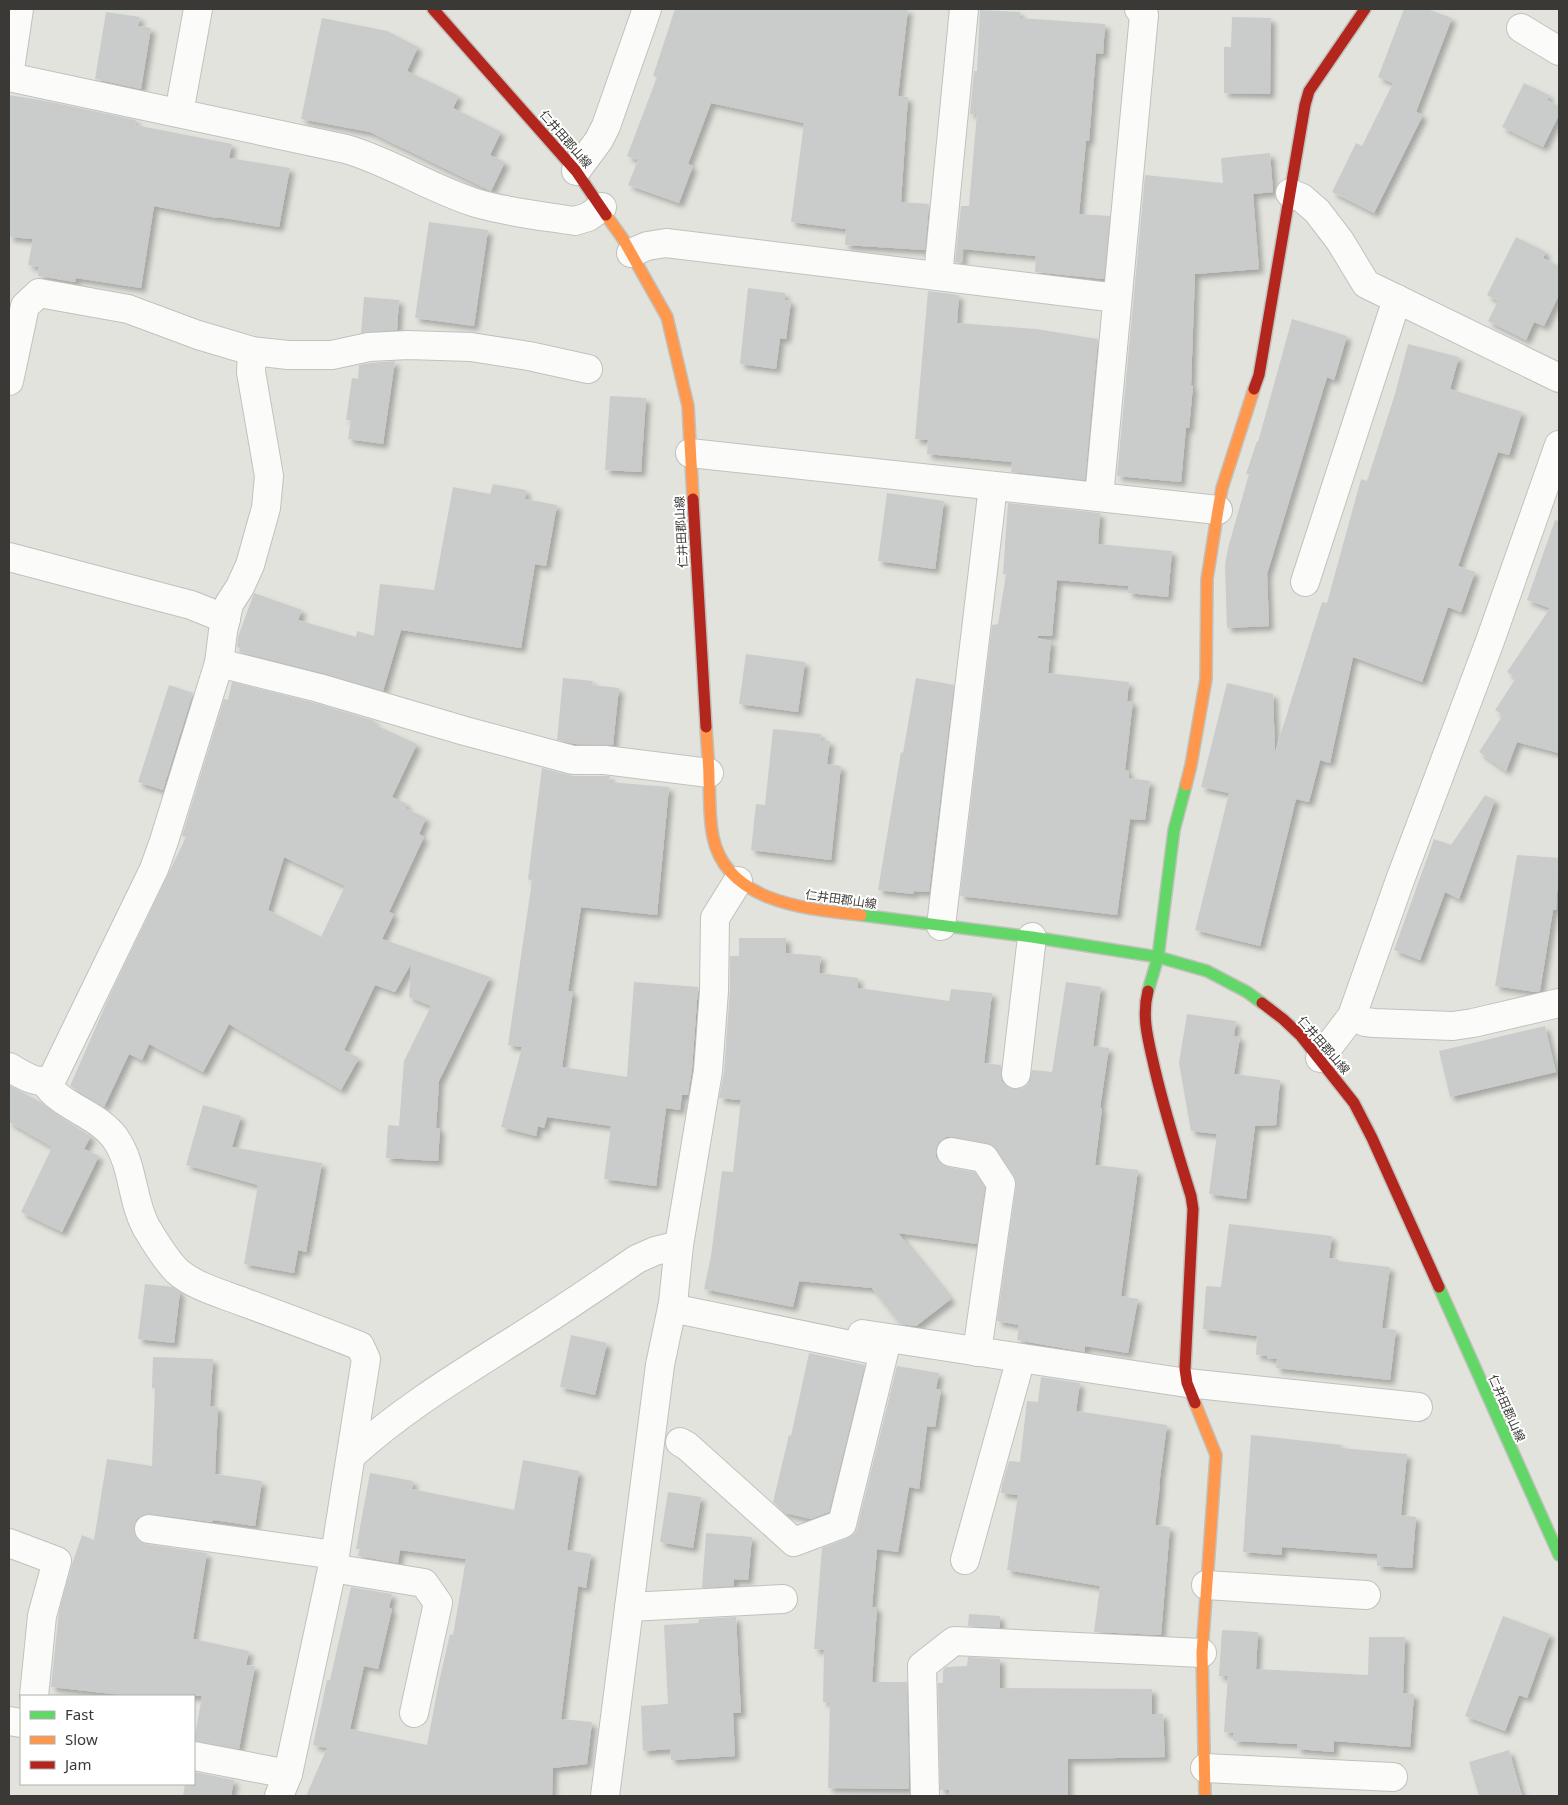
<svg xmlns="http://www.w3.org/2000/svg" width="1568" height="1805" viewBox="0 0 1568 1805" font-family="'Noto Sans','Noto Sans JP',sans-serif">
<defs>
<filter id="shadow"><feDropShadow dx="4.5" dy="4.5" stdDeviation="2.5" flood-color="#0004"/></filter>
</defs>
<rect width="100%" height="100%" fill="#e3e3de"/>
<g fill="#cacccb" fill-rule="evenodd" filter="url(#shadow)">
<polygon points="675,9 908,9 898,96 908,97 901,202 929,204 925,250 845,245 846,229 791,222 804,123 711,103 688,164 693,166 679,203 628,185 638,160 627,156 657,77 653,76"/>
<polygon points="1404,9 1427,9 1452,18 1416,112 1423,115 1374,213 1332,192 1356,143 1362,146 1393,83 1378,77"/>
<polygon points="980,10 1020,12 1020,18 1105,24 1103,54 1096,53 1089,141 1086,141 1079,214 1110,216 1104,279 1035,272 1036,256 963,249 962,263 955,262 961,206 969,206 977,114 970,114 974,71 977,71"/>
<polygon points="106,12 140,17 138,26 151,28 141,89 95,79"/>
<polygon points="1232,17 1271,18 1270,94 1224,93 1224,47 1231,47"/>
<polygon points="322,18 387,31 418,47 407,71 459,96 453,108 501,132 490,155 505,162 491,191 370,132 301,119"/>
<polygon points="1524,83 1549,95 1547,100 1559,106 1559,115 1543,147 1502,127"/>
<polygon points="9,95 46,101 136,120 135,125 232,144 229,158 290,168 279,227 218,217 217,218 154,206 141,288 76,278 75,282 38,276 39,267 28,265 33,239 9,237"/>
<polygon points="1270,153 1273,192 1253,194 1259,269 1195,274 1191,385 1193,386 1189,428 1186,428 1181,482 1117,476 1145,175 1223,183 1221,158"/>
<polygon points="429,222 488,230 474,326 415,318"/>
<polygon points="1516,237 1546,252 1543,258 1559,266 1559,295 1544,326 1534,322 1526,340 1488,321 1498,301 1487,295"/>
<polygon points="748,288 785,293 785,300 791,301 786,339 780,338 776,369 740,364"/>
<polygon points="928,291 959,295 957,323 1036,329 1098,339 1085,480 1011,472 1012,462 927,454 928,440 915,439"/>
<polygon points="364,297 399,300 397,330 361,333"/>
<polygon points="1292,319 1347,336 1334,380 1327,377 1267,574 1269,626 1227,628 1225,565 1228,548 1249,474 1246,474 1257,441 1258,442"/>
<polygon points="1408,344 1459,357 1450,389 1522,412 1509,455 1498,452 1458,566 1475,572 1461,612 1448,607 1422,682 1353,657 1330,763 1320,760 1309,802 1296,799 1260,946 1195,930 1229,793 1201,787 1227,683 1273,694 1275,752 1322,602 1327,603 1361,479 1367,481 1395,394"/>
<polygon points="395,361 383,444 348,439 351,420 346,420 352,378 358,379 359,365 371,363"/>
<polygon points="610,396 646,398 641,472 605,470"/>
<polygon points="493,484 526,490 525,499 557,505 546,566 535,564 521,648 401,630 383,691 323,673 239,652 240,648 237,647 238,637 254,593 302,610 298,620 356,637 357,631 374,636 380,584 434,590 453,487 490,494"/>
<polygon points="887,493 944,501 935,569 878,561"/>
<polygon points="1008,503 1100,513 1098,544 1172,551 1168,597 1128,593 1129,586 1057,580 1052,636 1038,636 1038,638 1051,641 1048,673 1129,682 1127,701 1133,701 1125,770 1129,771 1129,778 1150,781 1145,820 1130,819 1117,915 960,896 992,625 998,624 1006,574 1003,574"/>
<polygon points="1555,520 1559,521 1559,753 1517,742 1506,771 1479,752 1503,715 1495,710 1516,678 1507,672 1550,608 1527,600"/>
<polygon points="746,654 805,662 798,712 739,704"/>
<polygon points="563,678 593,681 592,685 619,688 613,745 575,744 557,740"/>
<polygon points="916,678 954,685 929,892 914,891 913,894 878,890 901,752 903,753"/>
<path d="M232 682 315 703 375 721 373 724 417 744 392 797 407 804 405 808 426 818 419 834 424 837 389 912 394 914 382 939 490 977 439 1081 436 1128H440L438 1161 386 1158 388 1125 399 1126 404 1061 431 1006 409 997 411 964 395 992 375 985 344 1050 359 1058 341 1090 229 1024 203 1072 149 1044 142 1060 129 1054 104 1107 70 1086 110 995 186 837 182 836 224 699 228 700ZM284 857 345 886 321 937 268 910Z"/>
<polygon points="169,685 193,693 163,790 138,782"/>
<polygon points="773,729 821,734 820,740 830,741 827,764 841,766 831,860 751,850 756,804 765,805"/>
<polygon points="542,768 573,776 610,776 609,782 669,787 657,915 581,907 568,991 573,991 562,1067 627,1077 634,982 698,987 692,1069 688,1095 682,1095 680,1110 666,1108 656,1186 604,1179 611,1126 547,1117 544,1128 538,1126 536,1136 501,1127 522,1047 508,1045 532,881 528,879"/>
<polygon points="1485,795 1495,800 1459,899 1445,892 1420,960 1394,950 1434,839 1451,845"/>
<polygon points="1517,855 1559,858 1556,910 1553,910 1540,991 1536,992 1495,986"/>
<polygon points="739,938 786,938 786,953 821,956 819,973 858,978 858,988 949,1001 951,989 992,993 984,1063 1001,1065 1002,1081 1007,1087 1014,1089 1022,1088 1028,1084 1032,1070 1052,1072 1066,982 1101,987 1093,1046 1109,1048 1100,1108 1102,1108 1095,1165 1138,1170 1121,1296 1138,1299 1128,1353 1085,1346 1085,1352 1017,1340 1019,1325 997,1321 1016,1186 1014,1176 992,1145 954,1137 946,1137 939,1142 936,1149 936,1157 941,1164 948,1167 975,1172 985,1188 977,1244 898,1233 951,1299 916,1326 900,1324 872,1288 799,1281 793,1307 704,1289 711,1256 722,1171 733,1172 741,1100 719,1098 724,1072 730,989 730,956 739,956"/>
<polygon points="1187,1014 1236,1021 1234,1036 1240,1037 1234,1074 1280,1080 1276,1125 1255,1126 1246,1199 1209,1194 1217,1134 1191,1131 1179,1063"/>
<polygon points="1545,1026 1556,1072 1450,1097 1439,1051"/>
<polygon points="9,1085 42,1103 60,1117 89,1135 91,1136 84,1149 99,1156 62,1232 21,1212 52,1147 9,1122"/>
<polygon points="203,1105 241,1116 232,1147 322,1163 306,1252 298,1250 294,1273 244,1264 258,1185 186,1165"/>
<polygon points="1229,1224 1332,1236 1329,1258 1338,1259 1338,1261 1390,1267 1382,1328 1396,1330 1390,1380 1276,1368 1277,1359 1267,1358 1268,1356 1256,1355 1257,1336 1203,1329 1206,1286 1221,1287"/>
<polygon points="145,1284 173,1287 180,1292 174,1343 138,1339"/>
<polygon points="571,1335 607,1343 595,1395 560,1387"/>
<polygon points="809,1353 865,1365 829,1512 811,1519 785,1513 773,1502 789,1435 791,1436"/>
<polygon points="153,1357 213,1359 210,1406 218,1407 215,1474 262,1481 255,1526 213,1520 212,1522 151,1514 143,1515 137,1519 134,1527 135,1535 139,1541 146,1544 207,1553 193,1639 249,1651 246,1665 255,1666 239,1749 194,1741 202,1696 131,1696 51,1687 59,1611 72,1564 82,1535 94,1540 107,1459 152,1466 155,1388 152,1388"/>
<polygon points="897,1366 939,1373 936,1389 941,1390 935,1427 927,1426 919,1489 909,1487 898,1552 877,1549 872,1607 877,1607 872,1682 907,1682 909,1789 828,1788 830,1703 823,1702 824,1650 814,1649 822,1548 848,1538 854,1534 857,1528"/>
<polygon points="1041,1377 1080,1383 1076,1411 1167,1425 1159,1485 1160,1485 1155,1525 1170,1527 1161,1635 1094,1632 1100,1586 1007,1570 1018,1495 1001,1493 1002,1485 1009,1461 1020,1462 1027,1401 1038,1402"/>
<polygon points="1251,1435 1342,1445 1341,1448 1407,1454 1401,1515 1416,1517 1412,1568 1377,1566 1377,1554 1282,1547 1282,1555 1243,1552"/>
<polygon points="523,1460 579,1471 567,1550 591,1554 586,1588 578,1586 561,1719 592,1722 587,1764 553,1768 552,1796 306,1796 327,1748 313,1745 327,1680 330,1680 351,1587 392,1594 389,1608 392,1609 378,1669 364,1666 350,1729 427,1745 439,1682 450,1634 453,1635 466,1559 400,1550 398,1563 358,1556 360,1549 356,1549 370,1473 413,1481 412,1489 514,1510"/>
<polygon points="668,1492 701,1497 693,1548 660,1542"/>
<polygon points="706,1533 752,1537 748,1580 734,1579 734,1586 702,1588"/>
<polygon points="969,1614 1000,1616 1000,1628 968,1626"/>
<polygon points="1503,1616 1550,1634 1527,1698 1519,1695 1505,1731 1465,1716"/>
<polygon points="736,1617 741,1713 733,1713 735,1756 671,1760 670,1749 643,1751 641,1706 668,1704 664,1625 698,1623 699,1619"/>
<polygon points="1222,1630 1258,1632 1256,1669 1368,1675 1369,1637 1405,1637 1403,1693 1414,1694 1410,1747 1334,1741 1334,1752 1297,1749 1297,1744 1233,1741 1234,1733 1224,1732 1228,1676 1219,1676"/>
<polygon points="968,1657 1000,1659 1000,1688 1152,1689 1152,1714 1163,1714 1165,1757 1068,1759 1068,1796 949,1796 949,1790 940,1790 938,1683 943,1683 943,1670 946,1667 967,1666"/>
<polygon points="1509,1750 1522,1796 1479,1796 1469,1762"/>
<polygon points="194,1772 234,1780 231,1796 183,1796 185,1784 194,1784"/>
</g>
<g fill="none" stroke-linecap="round" stroke-linejoin="round">
<defs>
<g id="street">
<polyline points="1521,28 1559,51"/>
<polyline points="9,76 19,9"/>
<path d="M9 77 346 149C391 162 431 189 476 203 506 212 543 216 575 221L588 217 602 207"/>
<polyline points="179,113 198,9"/>
<polyline points="576,171 599,140 606,126 647,9"/>
<polyline points="1290,193 1302,198 1317,211 1340,241 1366,284 1559,378"/>
<polyline points="631,253 647,246 666,243 1117,298"/>
<polyline points="938,276 964,9"/>
<polyline points="9,381 25,306 39,293 128,309 198,335 252,351 288,355 332,355 369,347 408,345 471,347 529,356 588,369"/>
<polyline points="690,453 1218,510"/>
<polyline points="1099,497 1144,15 1139,9"/>
<polyline points="9,557 191,605 226,619"/>
<polyline points="1305,582 1397,299"/>
<polyline points="219,663 319,688 465,731 573,760 605,760 709,773"/>
<polyline points="941,926 993,486"/>
<polyline points="1352,1016 1365,1022 1374,1023 1453,1026 1473,1023 1559,1003"/>
<polyline points="1320,1058 1352,1016 1400,880 1490,641 1559,445"/>
<path d="M9 1067C23 1075 36 1085 52 1079L154 869 164 841 219 663 223 631 229 604 240 587 250 565 266 508 269 476 251 372 252 351"/>
<polyline points="1016,1074 1032,937"/>
<path d="M45 1082C60 1107 97 1113 115 1138 134 1165 131 1199 146 1227 155 1242 165 1259 177 1271 195 1287 223 1294 246 1303 284 1317 322 1331 360 1346L366 1359 335 1555 288 1774 279 1796"/>
<polyline points="951,1152 984,1158 1001,1184 977,1352"/>
<polyline points="672,1308 884,1352 842,1524 794,1542 687,1446 680,1442"/>
<polyline points="862,1334 1187,1383 1418,1407"/>
<path d="M351 1456C400 1411 456 1377 513 1341 555 1315 596 1287 637 1259L655 1251 679 1245"/>
<polyline points="149,1529 335,1555"/>
<polyline points="9,1543 57,1561 42,1616 34,1696"/>
<polyline points="965,1560 1021,1358"/>
<polyline points="332,1568 424,1583 438,1603 414,1713"/>
<polyline points="1206,1585 1366,1595"/>
<polyline points="629,1607 783,1599"/>
<polyline points="9,1721 21,1723"/>
<polyline points="194,1756 288,1774"/>
<polyline points="1205,1768 1393,1777"/>
<polyline points="605,1796 660,1365 673,1303 679,1245 708,1071 714,991 715,918 738,881"/>
<polyline points="925,1796 922,1666 954,1641 1202,1653"/>
</g>
<g id="fast">
<polyline points="861,915 1032,937 1158,957 1207,971 1247,992 1262,1003"/>
<polyline points="1148,991 1158,957 1174,830 1186,785"/>
<polyline points="1439,1287 1559,1555"/>
</g>
<g id="slow">
<polyline points="606,215 623,239 667,317 688,406 693,499"/>
<path d="M706 727C707 745 709 763 709 780 710 800 709 818 713 837 727 903 807 909 861 915"/>
<polyline points="1186,785 1191,765 1206,679 1207,579 1218,510 1222,488 1254,389"/>
<polyline points="1195,1403 1216,1455 1202,1653 1205,1796"/>
</g>
<g id="jam">
<polyline points="433,9 576,171 606,215"/>
<polyline points="1254,389 1259,375 1305,105 1309,91 1365,9"/>
<polyline points="693,499 706,727"/>
<path d="M1148 991C1141 1018 1149 1043 1155 1070 1165 1113 1178 1154 1191 1196L1193 1209 1185 1369 1187 1383 1195 1403"/>
<polyline points="1262,1003 1283,1019 1301,1036 1354,1103 1372,1138 1439,1287"/>
</g>
</defs>
<use href="#street" stroke="#c1c1bd" stroke-width="30"/>
<use href="#fast" stroke="#c1c1bd" stroke-width="14"/>
<use href="#slow" stroke="#c1c1bd" stroke-width="14"/>
<use href="#jam" stroke="#c1c1bd" stroke-width="14"/>
<use href="#street" stroke="#fbfbfa" stroke-width="28"/>
<use href="#fast" stroke="#63d668" stroke-width="11"/>
<use href="#slow" stroke="#ff974d" stroke-width="11"/>
<use href="#jam" stroke="#b3261e" stroke-width="11"/>
</g>
<g text-anchor="middle" dominant-baseline="central" stroke-width="4" stroke-linejoin="round" paint-order="stroke">
<g font-size="12" fill="#3a3935" stroke="#fff">
<text transform="translate(566 139) rotate(49)">仁井田郡山線</text>
<text transform="translate(681 532) rotate(-93)">仁井田郡山線</text>
<text transform="translate(841 899) rotate(8)">仁井田郡山線</text>
<text transform="translate(1324 1045) rotate(49)">仁井田郡山線</text>
<text transform="translate(1507 1408) rotate(66)">仁井田郡山線</text>
</g>
</g>
<rect width="1568" height="1805" fill="none" stroke="#3a3935" stroke-width="20"/>
<rect x="20" y="1695" width="175" height="90" fill="#ffffff" stroke="#b0b0ae"/>
<rect x="30" y="1711" width="25" height="8" fill="#63d668" stroke="#b0b0ae"/>
<text x="65" y="1720" font-size="15" fill="#3a3935">Fast</text>
<rect x="30" y="1736" width="25" height="8" fill="#ff974d" stroke="#b0b0ae"/>
<text x="65" y="1745" font-size="15" fill="#3a3935">Slow</text>
<rect x="30" y="1761" width="25" height="8" fill="#b3261e" stroke="#b0b0ae"/>
<text x="65" y="1770" font-size="15" fill="#3a3935">Jam</text>
</svg>
